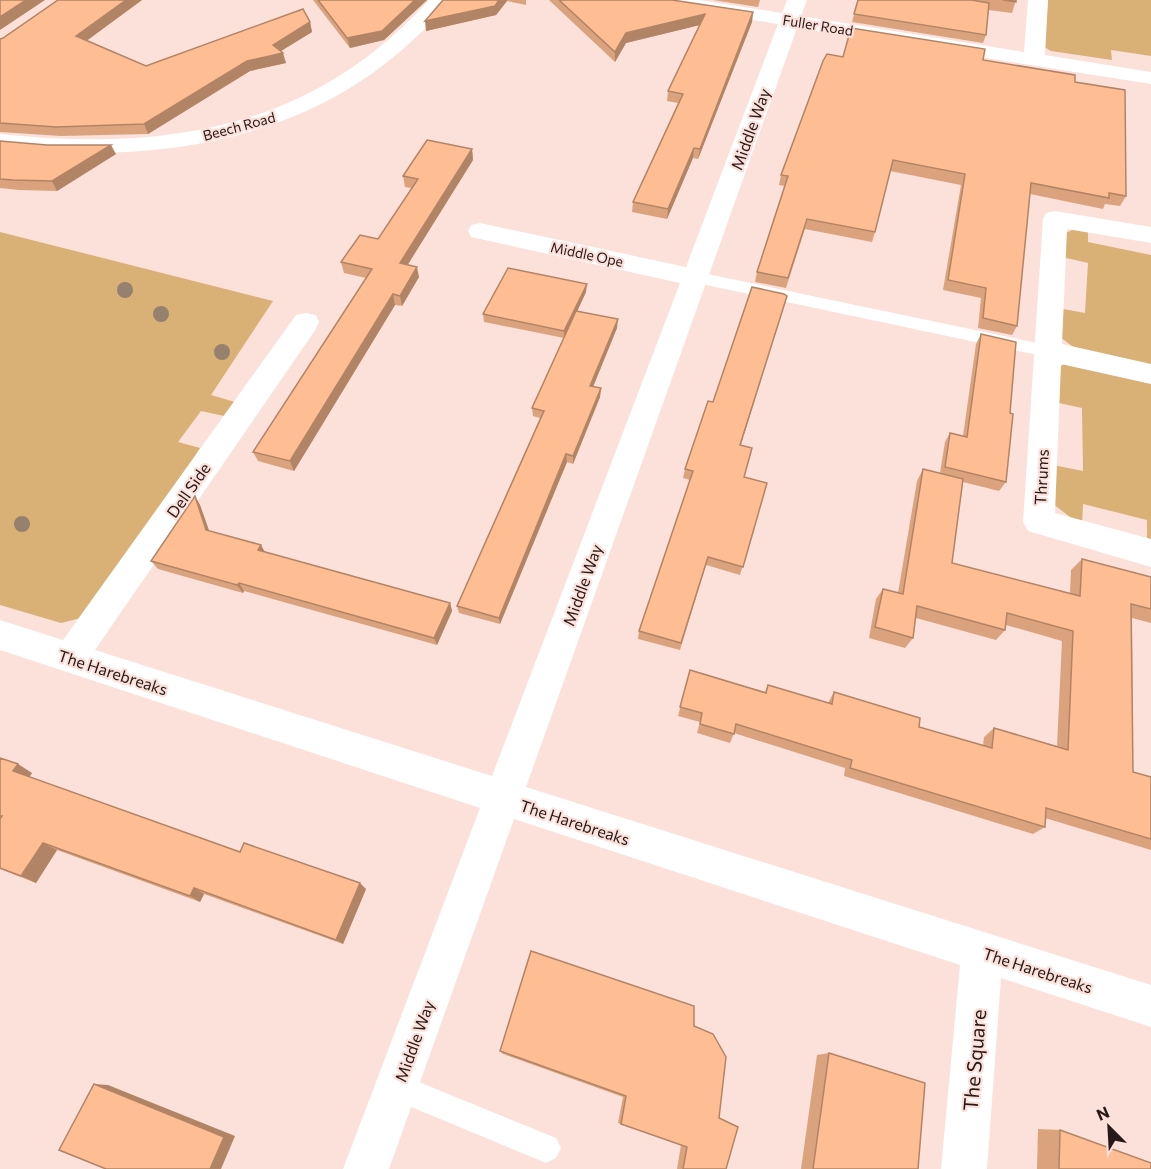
<svg xmlns="http://www.w3.org/2000/svg" width="1151" height="1169" viewBox="0 0 1151 1169" font-family="Commissioner,sans-serif">
<rect width="100%" height="100%" fill="#fce0da"/>
<g fill="#d9b176">
<polygon points="1048,0 1151,0 1151,56 1111,50 1112,60 1051,51 1044,47"/>
<polygon points="1088,228 1088,242 1151,255 1151,366 1076,349 1056,334 1058,308 1085,313 1088,263 1062,257 1064,234 1072,230"/>
<polygon points="0,232 273,301 211,395 235,402 224,416 201,411 178,442 200,448 188,467 81,618 61,623 0,605"/>
<polygon points="1066,363 1151,381 1151,544 1147,543 1147,520 1083,504 1082,526 1053,504 1053,465 1083,471 1082,408 1054,402 1058,368"/>
</g>
<g fill="none" stroke-linecap="round" stroke-linejoin="round">
<g fill="#fff" fill-rule="evenodd">
<polygon points="693,271 1047,345 1053,347 1056,351 1053,355 1047,357 687,281 685,277 687,273"/>
<polygon points="397,1073 556,1138 561,1148 556,1158 546,1163 387,1097 383,1087 387,1077"/>
</g>
<g fill="#fff" fill-rule="evenodd">
<path d="M429 0H450C435 21 415 39 396 55 285 148 138 163 0 148V134C166 152 312 129 429 0Z"/>
<polygon points="652,0 699,0 782,13 787,0 807,0 801,16 1024,52 1028,0 1048,0 1045,55 1151,72 1151,84 797,28 526,787 1151,985 1151,1027 1001,978 987,1169 941,1169 960,965 514,819 389,1169 343,1169 480,808 0,650 0,620 63,640 296,315 306,313 316,315 319,322 316,329 95,650 492,776 680,283 480,239 471,237 468,231 471,225 480,223 686,267 778,24 662,6 655,4"/>
<polygon points="1055,211 1151,227 1151,243 1067,229 1062,344 1151,364 1151,384 1061,364 1055,513 1151,539 1151,567 1028,531 1023,522 1043,219 1046,213"/>
</g>
</g>
<g fill="#96806e">
<circle cx="125" cy="290" r="8"/>
<circle cx="161" cy="314" r="8"/>
<circle cx="222" cy="352" r="8"/>
<circle cx="22" cy="524" r="8"/>
</g>
<g fill="#daa37e">
<polygon points="58,0 142,0 87,40 146,66 310,22 312,32 281,51 286,63 250,71 148,134 61,136 0,132 0,39 3,38"/>
<polygon points="313,0 427,0 384,40 350,48"/>
<polygon points="443,0 526,0 526,5 507,1 496,15 426,31"/>
<polygon points="549,0 672,0 753,12 752,22 698,159 693,158 667,219 632,212 633,202 678,103 667,101 668,91 700,25 626,43 615,62"/>
<polygon points="713,0 760,0 758,7"/>
<polygon points="858,0 1016,0 1012,13 989,10 986,35 983,43 852,22"/>
<polygon points="843,57 983,60 1075,82 1126,196 1120,206 1105,204 1103,209 1030,194 1017,326 1012,335 978,328 981,298 943,290 961,185 890,171 875,232 872,242 805,229 786,288 755,282 757,272 785,186 779,185 781,175"/>
<polygon points="0,141 116,154 57,191 19,190 0,188"/>
<polygon points="472,149 473,160 407,265 419,277 402,306 395,305 294,471 258,461 253,452 366,278 344,273 341,262 378,239 412,188 405,187 403,176"/>
<polygon points="586,292 577,311 617,328 593,387 601,388 600,397 573,464 567,462 500,624 459,613 457,606 540,418 533,416 532,408 564,338 484,322 483,314"/>
<polygon points="787,296 740,445 744,477 767,483 740,575 706,565 680,650 638,639 639,631 690,480 683,478 685,469 713,402"/>
<polygon points="981,334 1006,482 999,491 963,482 952,563 1070,594 1071,570 1082,559 1151,577 1151,623 1132,618 1133,772 1151,777 1151,850 1045,818 1045,827 1033,834 844,776 845,768 734,733 730,743 697,733 700,722 678,716 690,670 765,692 768,685 828,703 834,692 919,727 983,746 984,737 994,728 1057,746 1062,641 1006,625 1005,630 996,640 916,618 913,638 905,648 869,638 876,599 883,589 898,593 917,481 923,469 940,473 945,442 950,433 963,436 976,344"/>
<polygon points="195,496 200,505 209,531 265,552 450,603 452,611 437,645 244,591 243,593 158,569 151,561"/>
<polygon points="0,758 32,773 29,777 240,852 366,889 343,944 204,894 200,902 57,850 36,883 0,869"/>
<polygon points="694,1026 719,1118 726,1169 677,1169 681,1145 618,1123 623,1097 503,1054 500,1051"/>
<polygon points="829,1053 918,1169 801,1169 817,1055"/>
<polygon points="1038,1129 1060,1130 1151,1169 1037,1169"/>
</g>
<g fill="#b28466">
<polygon points="26,0 45,0 0,30 0,17"/>
<polygon points="126,0 142,0 81,45 76,36"/>
<polygon points="415,0 427,0 384,40 350,48 347,38"/>
<polygon points="499,0 507,0 507,1 496,15 426,31 425,21"/>
<polygon points="753,12 752,22 698,159 700,149"/>
<polygon points="705,14 704,24 626,43 615,62 615,52 626,33"/>
<polygon points="310,22 312,32 276,54 273,45"/>
<polygon points="283,53 286,63 250,71 148,134 144,124 247,61"/>
<polygon points="111,145 116,154 57,191 52,181"/>
<polygon points="694,148 693,158 667,219 668,209"/>
<polygon points="472,149 473,160 402,274 400,263"/>
<polygon points="417,267 419,277 402,306 400,296"/>
<polygon points="587,284 586,292 565,338 564,331"/>
<polygon points="393,294 395,305 294,471 290,461"/>
<polygon points="787,296 784,306 738,454 740,445"/>
<polygon points="618,319 617,328 590,394 590,386"/>
<polygon points="601,388 600,397 573,464 573,456"/>
<polygon points="566,454 567,462 500,624 499,618"/>
<polygon points="195,496 200,505 212,539 206,530"/>
<polygon points="261,545 266,554 258,550"/>
<polygon points="239,583 244,591 243,593 237,585"/>
<polygon points="450,603 452,611 437,645 434,638"/>
<polygon points="18,764 32,773 28,779 13,771"/>
<polygon points="43,843 57,850 36,883 21,876"/>
<polygon points="360,883 366,889 343,944 336,940"/>
<polygon points="194,888 204,894 200,902 190,896"/>
<polygon points="94,1084 108,1085 235,1136 221,1169 210,1169"/>
</g>
<g fill="#febd92" stroke="#b28466" stroke-width="1.5">
<polygon points="0,0 26,0 0,17"/>
<polygon points="58,0 126,0 76,36 146,66 303,9 310,22 273,45 283,53 247,61 144,124 56,127 0,123 0,39 3,38"/>
<polygon points="318,0 415,0 382,31 347,38"/>
<polygon points="443,0 499,0 495,6 425,21"/>
<polygon points="559,0 672,0 753,12 700,149 694,148 668,209 633,202 683,94 668,91 705,14 626,33 615,52"/>
<polygon points="858,0 971,0 989,3 986,35 854,14"/>
<polygon points="1003,0 1016,0 1016,2"/>
<polygon points="851,28 985,49 983,60 1075,75 1075,82 1125,90 1126,196 1109,193 1109,198 1031,183 1017,326 983,318 986,288 948,280 965,174 893,160 875,232 807,219 788,278 757,272 788,176 781,175 823,61 827,54 843,57"/>
<polygon points="427,140 472,149 400,263 417,267 400,296 393,294 290,461 253,452 372,269 341,262 360,235 378,239 418,179 403,176"/>
<polygon points="0,141 47,145 111,145 52,181 13,180 0,179"/>
<polygon points="508,268 587,284 564,331 483,314"/>
<polygon points="752,287 784,294 787,296 740,445 752,448 744,477 767,483 743,567 708,557 681,643 639,631 693,471 685,469 708,401 713,402"/>
<polygon points="576,311 618,319 590,386 601,388 573,456 566,454 499,618 457,606 544,411 532,408"/>
<polygon points="981,334 1016,342 1010,413 1013,414 1006,482 945,467 950,433 967,437"/>
<polygon points="923,469 963,479 952,563 1080,596 1082,559 1151,577 1151,609 1131,604 1133,772 1151,777 1151,839 1046,808 1045,827 850,768 852,760 736,724 734,734 700,724 702,713 680,707 690,670 766,693 768,685 832,704 834,692 920,718 919,727 992,748 994,728 1068,750 1073,631 1007,613 1005,630 917,606 913,638 875,627 883,589 903,594"/>
<polygon points="195,496 206,530 261,545 258,550 450,603 434,638 239,583 237,585 151,561"/>
<polygon points="0,758 18,764 13,771 240,852 244,843 360,883 336,940 194,888 190,896 43,843 21,876 0,868 0,819 2,816 0,816"/>
<polygon points="531,951 694,1006 694,1026 713,1034 726,1057 719,1118 738,1127 726,1169 683,1169 687,1147 621,1124 626,1096 500,1051"/>
<polygon points="829,1053 925,1083 918,1169 813,1169"/>
<polygon points="94,1084 224,1137 210,1169 106,1169 59,1150"/>
<polygon points="1060,1130 1151,1163 1151,1169 1059,1169"/>
</g>
<g text-anchor="middle" dominant-baseline="central" stroke-width="4.5" stroke-linejoin="round" paint-order="stroke">
<g font-size="14" fill="#261917" stroke="#fce0da">
<text transform="translate(818 25) rotate(9)">Fuller Road</text>
<text transform="translate(239 126) rotate(-15)">Beech Road</text>
<text transform="translate(587 254) rotate(12)">Middle Ope</text>
</g>
<g font-size="16" fill="#261917" stroke="#fce0da">
<text transform="translate(750 129) rotate(-70)">Middle Way</text>
<text transform="translate(1041 477) rotate(-87)">Thrums</text>
<text transform="translate(188 490) rotate(-55)">Dell Side</text>
<text transform="translate(582 585) rotate(-70)">Middle Way</text>
<text transform="translate(113 672) rotate(18)">The Harebreaks</text>
<text transform="translate(575 822) rotate(18)">The Harebreaks</text>
<text transform="translate(1038 970) rotate(18)">The Harebreaks</text>
<text transform="translate(414 1041) rotate(-70)">Middle Way</text>
</g>
<g font-size="20" fill="#261917" stroke="#fce0da">
<text transform="translate(974 1060) rotate(-85)">The Square</text>
</g>
</g>
<g transform="translate(1109 1127) rotate(336)" stroke="#fce0da" stroke-width="4.5" paint-order="stroke">
<path d="M0-4.5L10 22L0 15L-10 22Z" fill="#261917"/>
<text y="-9" font-size="16" font-weight="bold" text-anchor="middle" fill="#261917">N</text>
</g>
</svg>
